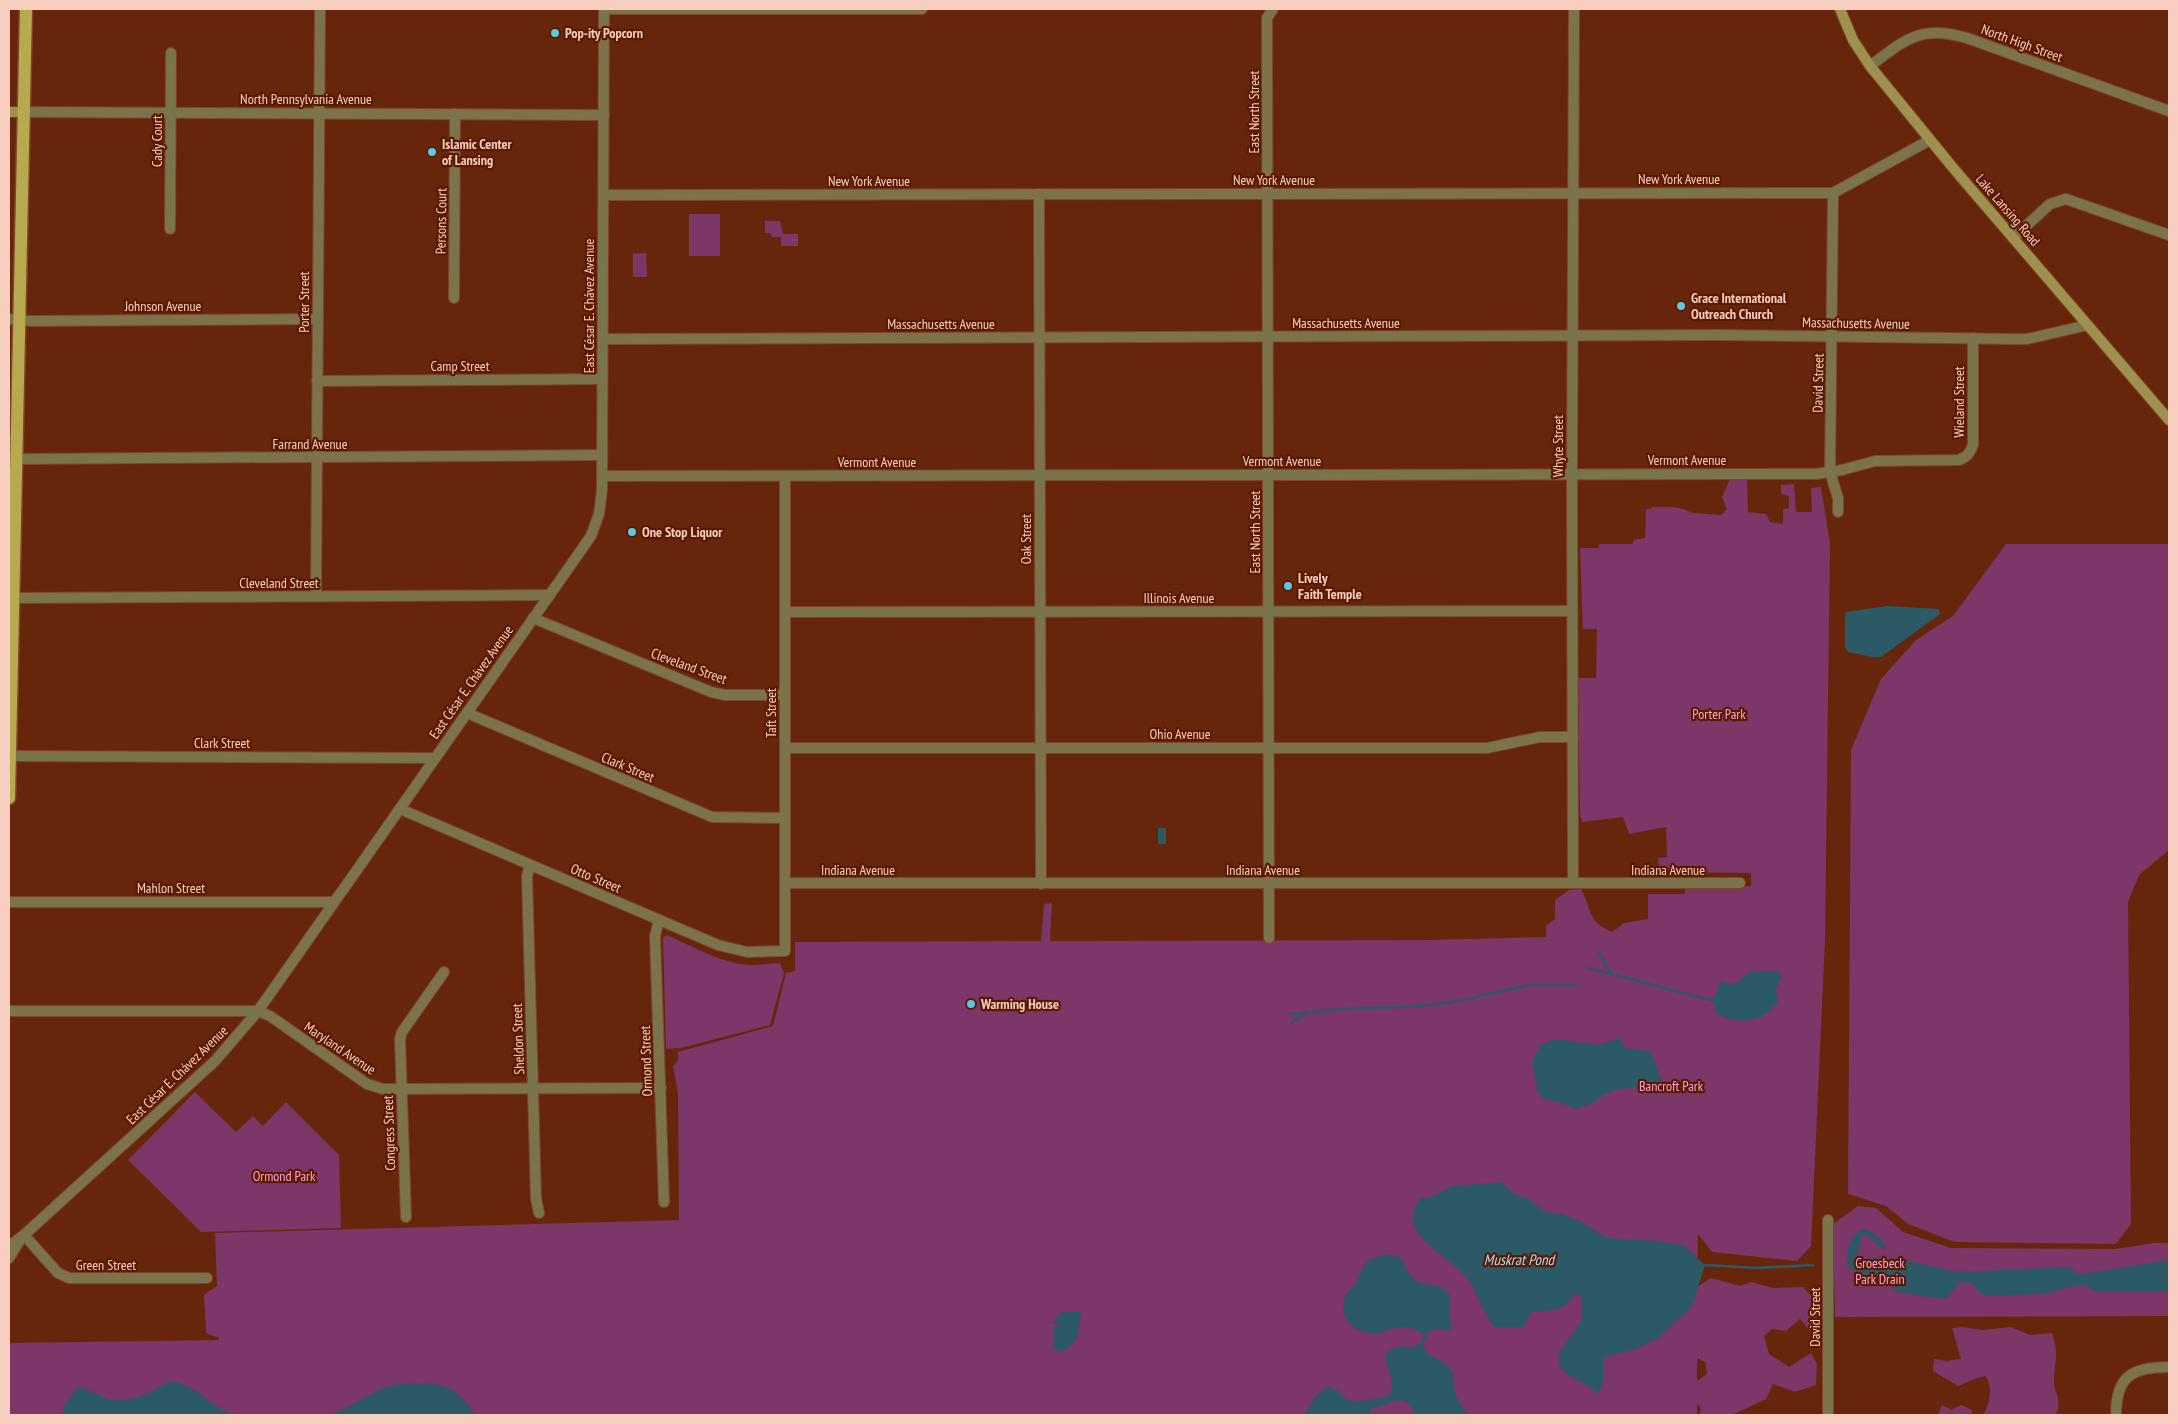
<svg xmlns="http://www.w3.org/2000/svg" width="2178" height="1424" viewBox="0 0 2178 1424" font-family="'PT Sans Narrow',sans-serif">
<rect width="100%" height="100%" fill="#67260c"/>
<g fill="#7c3667" fill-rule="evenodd">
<rect x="689" y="214" width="31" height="42"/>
<polygon points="765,221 780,221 783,234 798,234 798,246 781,246 781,237 772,237 770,233 765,233"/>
<polygon points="646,253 647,277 633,277 633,254"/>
<path d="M1747 478 1748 512 1766 514 1770 522 1783 524V509L1789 508V496L1781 494V485L1794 484 1796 512H1812L1811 488 1821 487 1830 543 1825 939 1811 1246 1797 1261 1712 1252 1698 1234 1697 1287 1711 1278 1740 1286 1751 1282 1773 1288 1803 1287C1817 1301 1822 1314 1811 1332L1800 1319 1786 1331 1772 1329 1764 1336 1769 1354 1789 1367 1811 1353 1817 1364 1816 1385 1795 1392 1773 1384 1766 1399 1732 1415H1699L1701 1409 1697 1403V1415H9V1343L219 1340V1338L206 1333 204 1295 217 1286 215 1233 679 1220 678 1093 673 1066 678 1060V1052L773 1026 786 973 795 971V942L1041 941 1044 904 1052 903 1050 941 1432 940 1546 937V926L1555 919V900L1569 890 1581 889C1593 910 1585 920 1612 932L1624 923 1648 919V894H1685V888L1751 886V873L1669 872 1659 874 1658 858 1667 857 1666 827 1629 834 1623 817 1582 822 1580 812 1578 678H1596L1597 629H1583L1580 548H1599V544H1632L1634 540 1645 538 1646 509H1651L1652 507H1673L1683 509 1693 513 1721 515 1727 509 1722 497 1730 479ZM1697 1358 1705 1362 1707 1374 1697 1381Z"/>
<polygon points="2006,544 2169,544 2169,850 2139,875 2128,902 2131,1224 2116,1244 1955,1242 1908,1224 1886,1206 1848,1194 1851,750 1881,679 1916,640 1953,616"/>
<path d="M667 935C694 947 722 964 752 965 761 965 771 963 780 963L784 973 770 1025 681 1048 666 1049 663 937Z"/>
<polygon points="195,1092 236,1132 253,1116 263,1126 286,1102 339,1155 341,1228 201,1232 128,1160"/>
<polygon points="1858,1206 1876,1208 1903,1232 1951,1248 2116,1249 2154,1243 2169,1243 2169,1316 1835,1317 1833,1224"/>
<path d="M1963 1327 1982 1330 2011 1327 2030 1335 2052 1333C2059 1355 2055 1359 2054 1380 2054 1397 2063 1395 2056 1415H1983C1990 1404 1993 1388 1986 1376L1977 1378 1958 1386 1933 1371 1934 1359 1947 1361 1961 1359 1952 1328Z"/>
<polygon points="1942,1405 1952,1410 1961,1405 1972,1410 1972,1415 1938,1415"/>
</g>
<g fill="#2c5966">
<polygon points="1887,606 1939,609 1940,614 1881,657 1872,657 1848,652 1845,648 1845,618 1846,612"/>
<rect x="1158" y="828" width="8" height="16"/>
<path d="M1776 971 1782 977 1776 989 1778 1002C1760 1024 1740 1025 1716 1013L1713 996 1719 992 1717 989 1720 981 1726 983H1737L1749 972Z"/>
<path d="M1620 1038 1625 1048 1649 1051C1654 1056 1658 1073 1662 1081L1660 1088 1654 1093C1640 1086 1621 1087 1607 1093 1603 1094 1600 1098 1597 1100 1594 1103 1580 1108 1575 1109L1564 1104 1543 1098 1538 1093 1532 1062 1541 1044 1557 1039 1598 1045Z"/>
<path d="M1502 1182 1514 1194 1529 1199 1545 1212 1561 1214 1578 1220 1607 1238 1656 1241 1683 1245 1705 1265 1692 1306 1658 1338 1636 1349 1605 1357C1599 1368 1608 1376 1599 1393L1564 1372 1559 1364V1355L1561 1350 1581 1322V1295L1574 1294C1565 1313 1548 1310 1531 1312L1526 1324 1522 1327H1494C1482 1312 1478 1292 1466 1277 1448 1253 1393 1235 1420 1199L1431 1197 1453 1186Z"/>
<path d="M1866 1229 1879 1237 1886 1246 1883 1249 1868 1236H1862L1858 1251 1859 1261 1865 1262 1870 1257H1875L1882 1260 1896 1258 1957 1272 2070 1267 2076 1273 2082 1274 2169 1260V1292L2095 1291 2086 1286H2075L2044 1294 1986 1296 1978 1292 1973 1283 1960 1282 1948 1297 1941 1299 1897 1292 1885 1282 1874 1281 1866 1277 1863 1273 1852 1270 1848 1267C1847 1251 1848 1233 1866 1229Z"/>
<path d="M1386 1254 1400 1257C1406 1264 1407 1274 1415 1280 1427 1288 1436 1280 1450 1294L1449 1310 1452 1328 1448 1331 1437 1329 1427 1333 1423 1347C1428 1359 1443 1358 1450 1368 1455 1375 1452 1384 1455 1391 1457 1400 1463 1408 1468 1415H1416C1404 1387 1389 1407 1371 1408V1415H1304L1316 1396 1327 1387C1338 1386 1341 1397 1350 1401 1355 1404 1383 1398 1388 1395 1391 1394 1391 1392 1392 1389 1394 1377 1384 1366 1386 1354 1395 1344 1404 1347 1415 1347L1422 1341 1423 1334C1417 1330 1411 1327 1405 1327 1397 1326 1390 1331 1383 1332 1359 1337 1337 1322 1345 1296 1347 1291 1352 1290 1355 1285 1359 1277 1362 1269 1367 1261Z"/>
<path d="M1061 1312H1081C1078 1329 1081 1346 1059 1352L1054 1349V1328L1060 1324H1052Z"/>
<path d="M170 1381C198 1386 201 1398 223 1410 229 1413 236 1414 243 1415H62L65 1404 78 1387C88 1389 94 1393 103 1397 125 1407 152 1392 170 1381Z"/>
<path d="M400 1384C440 1383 452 1381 475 1415H330C355 1406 373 1388 400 1384Z"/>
</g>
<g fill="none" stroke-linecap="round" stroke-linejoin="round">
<g stroke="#2c5966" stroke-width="2.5">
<polyline points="1599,953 1611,973"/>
<polyline points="1589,968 1713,1001"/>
<polyline points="1290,1014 1355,1008 1402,1007 1449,1003 1530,985 1576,985"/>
<polyline points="1291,1023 1309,1012"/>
<polyline points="1705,1265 1757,1268 1813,1265"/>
</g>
<defs>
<g id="minor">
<polyline points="604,9 922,9"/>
<path d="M1870 66C1905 40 1920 24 1967 38L2169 111"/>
<polyline points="1833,193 1830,472 1838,498 1838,512"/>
<polyline points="1039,194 1041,884"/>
<polyline points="604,195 1833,193 1930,140"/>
<polyline points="170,229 171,53"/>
<polyline points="2013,238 2050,204 2066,199 2169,235"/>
<polyline points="454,298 455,114"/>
<polyline points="9,319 30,321 317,319"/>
<polyline points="603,339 1719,335 2015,339 2027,339 2088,325"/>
<polyline points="317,381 602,379"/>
<polyline points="17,459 602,455"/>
<path d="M603 476 1816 474 1842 470 1875 461 1959 460C1967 457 1970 453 1973 445V338"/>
<polyline points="316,596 320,9"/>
<polyline points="9,598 550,595"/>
<polyline points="785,612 1572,611"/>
<polyline points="533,618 711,692 725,695 785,695"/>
<polyline points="467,713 712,817 785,818"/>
<polyline points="785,748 1487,748 1540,737 1573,737"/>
<polyline points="9,756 435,758"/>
<polyline points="400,809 718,945 747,952 785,951 785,476"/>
<polyline points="530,865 527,876 536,1199 539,1213"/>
<polyline points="786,883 1740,883"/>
<polyline points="1573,883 1572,474 1574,9"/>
<polyline points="9,902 334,902"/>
<polyline points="659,920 655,936 664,1202"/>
<polyline points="1269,938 1267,18 1273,9"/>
<polyline points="9,1011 258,1011 270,1016 367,1084 383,1089 661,1088"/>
<polyline points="406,1217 400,1039 402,1032 444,972"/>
<polyline points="1828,1220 1828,1415"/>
<polyline points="24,1235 58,1273 69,1278 207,1278"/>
<path d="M2116 1415C2116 1376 2132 1367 2169 1367"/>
</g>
<g id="tertiary">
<polyline points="25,112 604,115"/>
<polyline points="9,1246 24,1235 215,1061 258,1011 591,536 599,514 602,490 604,9"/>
<polyline points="9,1258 20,1240"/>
</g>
<g id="secondary">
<polyline points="1840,9 1853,40 1870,66 1954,169 2169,420"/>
<polyline points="9,112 25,112"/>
</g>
<polyline id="primary" points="9,798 26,9"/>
</defs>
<use href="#minor" stroke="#81442c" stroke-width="12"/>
<use href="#tertiary" stroke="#81442c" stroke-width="12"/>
<use href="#secondary" stroke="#81442c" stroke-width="12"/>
<use href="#primary" stroke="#81442c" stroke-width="15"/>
<use href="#minor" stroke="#7b744a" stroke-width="10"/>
<use href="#tertiary" stroke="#7b744a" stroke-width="10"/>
<use href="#secondary" stroke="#9d924d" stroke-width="10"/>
<use href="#primary" stroke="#b7a94d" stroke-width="12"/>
</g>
<g fill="#5cc7e7" stroke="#5b1a00" stroke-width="2">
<circle cx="555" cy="33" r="5"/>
<circle cx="432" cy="152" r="5"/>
<circle cx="1681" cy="306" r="5"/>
<circle cx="632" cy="532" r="5"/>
<circle cx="1288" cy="586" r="5"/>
<circle cx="971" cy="1004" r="5"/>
</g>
<g text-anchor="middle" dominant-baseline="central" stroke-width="4.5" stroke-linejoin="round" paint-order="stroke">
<g font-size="14" font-weight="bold" fill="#f7cec0" stroke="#5b1a00" text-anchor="start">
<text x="565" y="33">Pop-ity Popcorn</text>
<text x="442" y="144">Islamic Center<tspan x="442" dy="16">of Lansing</tspan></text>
<text x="1691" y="298">Grace International<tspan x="1691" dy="16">Outreach Church</tspan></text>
<text x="642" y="532">One Stop Liquor</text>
<text x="1298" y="578">Lively<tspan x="1298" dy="16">Faith Temple</tspan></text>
<text x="981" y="1004">Warming House</text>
</g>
<g font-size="14" fill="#f7cec0" stroke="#5b1a00">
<text transform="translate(2022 43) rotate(20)">North High Street</text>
<text x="306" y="99">North Pennsylvania Avenue</text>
<text transform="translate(1254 112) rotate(-90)">East North Street</text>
<text transform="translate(157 141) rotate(-90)">Cady Court</text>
<text x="1679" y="179">New York Avenue</text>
<text x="1274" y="180">New York Avenue</text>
<text x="869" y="181">New York Avenue</text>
<text transform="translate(2008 210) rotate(49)">Lake Lansing Road</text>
<text transform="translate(441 221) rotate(-89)">Persons Court</text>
<text transform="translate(304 302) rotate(-90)">Porter Street</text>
<text x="163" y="306">Johnson Avenue</text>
<text transform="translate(589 306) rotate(-90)">East César E. Chávez Avenue</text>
<text x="1346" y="323">Massachusetts Avenue</text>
<text transform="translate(1856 323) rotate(1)">Massachusetts Avenue</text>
<text x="941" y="324">Massachusetts Avenue</text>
<text x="460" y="366">Camp Street</text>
<text transform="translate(1818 383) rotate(-89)">David Street</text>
<text transform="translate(1959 402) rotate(-90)">Wieland Street</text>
<text x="310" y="444">Farrand Avenue</text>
<text transform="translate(1558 446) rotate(-90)">Whyte Street</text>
<text x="1687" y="460">Vermont Avenue</text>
<text x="1282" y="461">Vermont Avenue</text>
<text x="877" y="462">Vermont Avenue</text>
<text transform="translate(1255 532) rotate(-90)">East North Street</text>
<text transform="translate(1026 539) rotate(-90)">Oak Street</text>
<text x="279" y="583">Cleveland Street</text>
<text x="1179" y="598">Illinois Avenue</text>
<text transform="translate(689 666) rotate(20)">Cleveland Street</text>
<text transform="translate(471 682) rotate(-55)">East César E. Chávez Avenue</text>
<text transform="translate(771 713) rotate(-90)">Taft Street</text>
<text x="1180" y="734">Ohio Avenue</text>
<text x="222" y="743">Clark Street</text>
<text transform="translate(628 767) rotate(23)">Clark Street</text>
<text x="858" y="870">Indiana Avenue</text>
<text x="1263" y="870">Indiana Avenue</text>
<text x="1668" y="870">Indiana Avenue</text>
<text transform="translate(596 878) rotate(23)">Otto Street</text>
<text x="171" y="888">Mahlon Street</text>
<text transform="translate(518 1039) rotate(-92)">Sheldon Street</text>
<text transform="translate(340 1048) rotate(34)">Maryland Avenue</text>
<text transform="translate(646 1061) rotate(-92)">Ormond Street</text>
<text transform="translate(177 1075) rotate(-44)">East César E. Chávez Avenue</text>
<text transform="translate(389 1133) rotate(-92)">Congress Street</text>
<text x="106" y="1265">Green Street</text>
<text transform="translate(1815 1317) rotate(-90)">David Street</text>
</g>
<g font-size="14" fill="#fba0dd" stroke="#5b1a00">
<text x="1719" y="714">Porter Park</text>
<text x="1671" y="1086">Bancroft Park</text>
<text x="284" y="1176">Ormond Park</text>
<text x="1880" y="1263">Groesbeck<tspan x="1880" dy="16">Park Drain</tspan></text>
</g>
<g font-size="15" font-style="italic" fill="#a4dff2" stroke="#5b1a00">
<text x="1519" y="1259">Muskrat Pond</text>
</g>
</g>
<rect width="2178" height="1424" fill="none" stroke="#f7cec0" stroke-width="20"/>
</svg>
